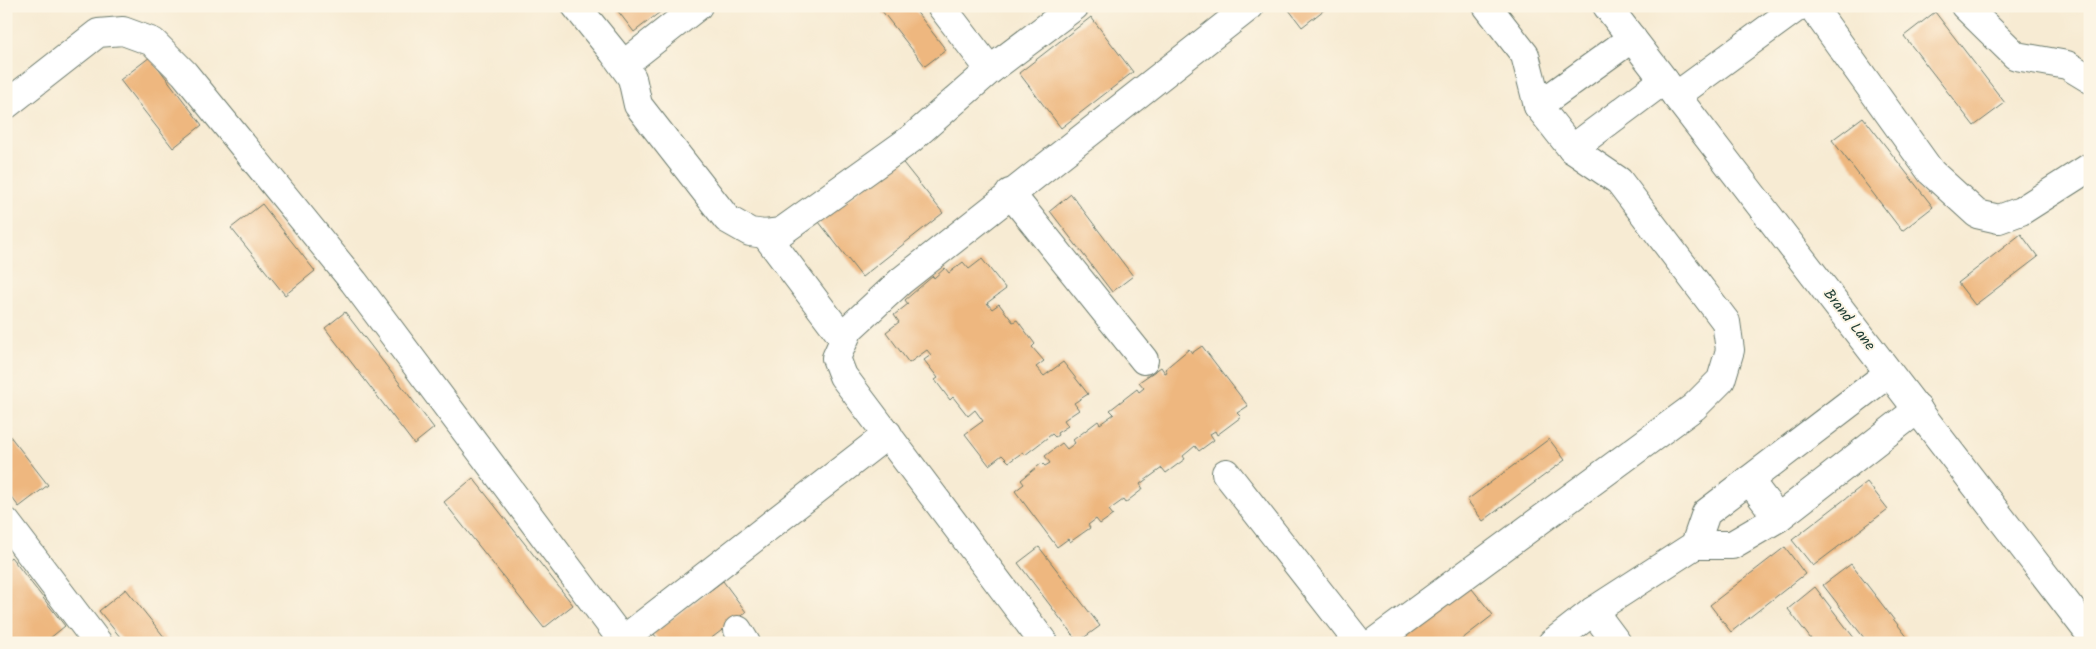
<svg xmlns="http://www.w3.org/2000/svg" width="2096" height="649" viewBox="0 0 2096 649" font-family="Kalam,sans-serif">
<rect width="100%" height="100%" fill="#fcf5e5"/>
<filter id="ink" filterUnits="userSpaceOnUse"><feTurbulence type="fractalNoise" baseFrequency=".02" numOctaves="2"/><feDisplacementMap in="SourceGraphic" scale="10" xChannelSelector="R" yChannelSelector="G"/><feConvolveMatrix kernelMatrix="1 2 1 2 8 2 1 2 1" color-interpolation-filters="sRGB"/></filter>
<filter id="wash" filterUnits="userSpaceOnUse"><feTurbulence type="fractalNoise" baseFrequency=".0096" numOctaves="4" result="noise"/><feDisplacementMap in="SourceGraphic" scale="20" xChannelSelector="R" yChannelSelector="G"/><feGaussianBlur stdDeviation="1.12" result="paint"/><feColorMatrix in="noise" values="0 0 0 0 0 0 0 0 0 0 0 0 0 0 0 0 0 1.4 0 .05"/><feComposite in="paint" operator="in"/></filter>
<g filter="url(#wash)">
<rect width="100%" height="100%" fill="#f7ebd3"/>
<g id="blocks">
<g fill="#eeb77f">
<polygon points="614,6 668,6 634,32"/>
<polygon points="878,6 912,6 946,50 925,66"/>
<polygon points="1286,6 1329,6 1302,27"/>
<polygon points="1935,12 2005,103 1974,126 1904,36"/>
<polygon points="1091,17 1133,72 1061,128 1019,73"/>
<polygon points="150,57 202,125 173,148 120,80"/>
<polygon points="1863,117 1933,207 1902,231 1832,140"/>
<polygon points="900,159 943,213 862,277 819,222"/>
<polygon points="1071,194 1133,276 1112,292 1050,211"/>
<polygon points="262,204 315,271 285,295 231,228"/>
<polygon points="2021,234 2038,257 1975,305 1958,283"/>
<polygon points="982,259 1006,289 987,303 992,309 999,304 1013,322 1017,320 1035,344 1032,347 1044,361 1036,367 1044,376 1063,362 1088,394 1074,403 1079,410 1064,420 1068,426 1057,433 1058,435 1055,437 1052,434 1025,455 1023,452 1009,462 1002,455 989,465 965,434 983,421 975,410 968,416 953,397 950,400 935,380 938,378 924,360 931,355 927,350 909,363 886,332 899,322 894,315 908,304 905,300 933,276 934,278 945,268 949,273 963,262 969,269"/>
<polygon points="345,312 434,428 414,444 325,328"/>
<polygon points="1202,346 1248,406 1237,413 1241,417 1217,435 1215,431 1210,434 1214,440 1199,451 1195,446 1183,456 1185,459 1166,473 1162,468 1140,484 1143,489 1125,503 1123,500 1109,510 1113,515 1100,524 1096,519 1088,525 1090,528 1070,542 1068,539 1057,547 1015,491 1024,484 1021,480 1042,463 1045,466 1050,463 1045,456 1062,443 1067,449 1075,443 1073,440 1098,421 1100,424 1114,414 1110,410 1137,389 1139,392 1144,388 1139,382 1161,367 1165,373 1167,372 1165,369 1189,349 1192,353"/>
<polygon points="6,431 48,485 19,507 6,490"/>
<polygon points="1549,439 1565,460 1483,521 1467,500"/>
<polygon points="473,478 573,605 544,628 444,502"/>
<polygon points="1867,482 1888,509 1813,566 1792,540"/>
<polygon points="1039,547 1100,626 1078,642 1018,563"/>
<polygon points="1785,547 1805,574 1731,632 1710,605"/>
<polygon points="11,557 65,626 44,643 6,643 6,561"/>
<polygon points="1851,564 1908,638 1901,643 1868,643 1823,585"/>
<polygon points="723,581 746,612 705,643 661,643 653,633"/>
<polygon points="1468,584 1493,615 1457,643 1394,643"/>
<polygon points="1815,587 1858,643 1814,643 1788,609"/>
<polygon points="126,589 169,643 125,643 99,611"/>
</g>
</g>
</g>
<g filter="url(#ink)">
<use href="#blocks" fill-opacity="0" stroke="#6b7a6c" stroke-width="1"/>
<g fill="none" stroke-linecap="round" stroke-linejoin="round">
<defs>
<g id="minor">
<polyline points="576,6 614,53 632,78 638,105 727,219 750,232 765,234 781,232 911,139 990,70 1075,6"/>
<polyline points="941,6 990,70"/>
<polyline points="1607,6 2090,634"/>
<polyline points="1812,6 1931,172 1977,214 1999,219 2021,211 2090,167"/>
<polyline points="1965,6 2016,56 2067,65 2090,79"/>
<polyline points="623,65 698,6"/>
<polyline points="1676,96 1799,6"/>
<polyline points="6,105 98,33 123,31 153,42 184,73 354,282 622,640"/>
<polyline points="1538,106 1632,38"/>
<polyline points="1572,149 1664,80"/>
<polyline points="1010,193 1144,360"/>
<polyline points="765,234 844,339"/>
<polyline points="1226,473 1359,643"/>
<polyline points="1749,480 1778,518"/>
<polyline points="6,522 98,643"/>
<polyline points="1695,545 1706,513 1889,373"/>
<polyline points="1593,611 1617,643"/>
<polyline points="738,630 746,643"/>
<polyline points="619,643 888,434"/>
<polyline points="1044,643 843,376 836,358 849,329 901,281 1250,6"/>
<polyline points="1373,643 1694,407 1721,380 1730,350 1726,322 1619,181 1572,149 1538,106 1525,55 1487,6"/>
<polyline points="1552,643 1593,611 1695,545 1732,545 1778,518 1918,409"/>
</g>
</defs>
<use href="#minor" stroke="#6b7a6c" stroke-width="30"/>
<use href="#minor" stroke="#fff" stroke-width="28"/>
</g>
</g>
<g text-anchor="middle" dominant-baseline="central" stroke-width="4" stroke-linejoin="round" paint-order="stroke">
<g font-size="15" fill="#1f3d34" stroke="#fcf5e5">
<text transform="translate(1849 320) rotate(52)">Brand Lane</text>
</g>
</g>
<rect width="2096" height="649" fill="none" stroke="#fcf5e5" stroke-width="25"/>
</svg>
